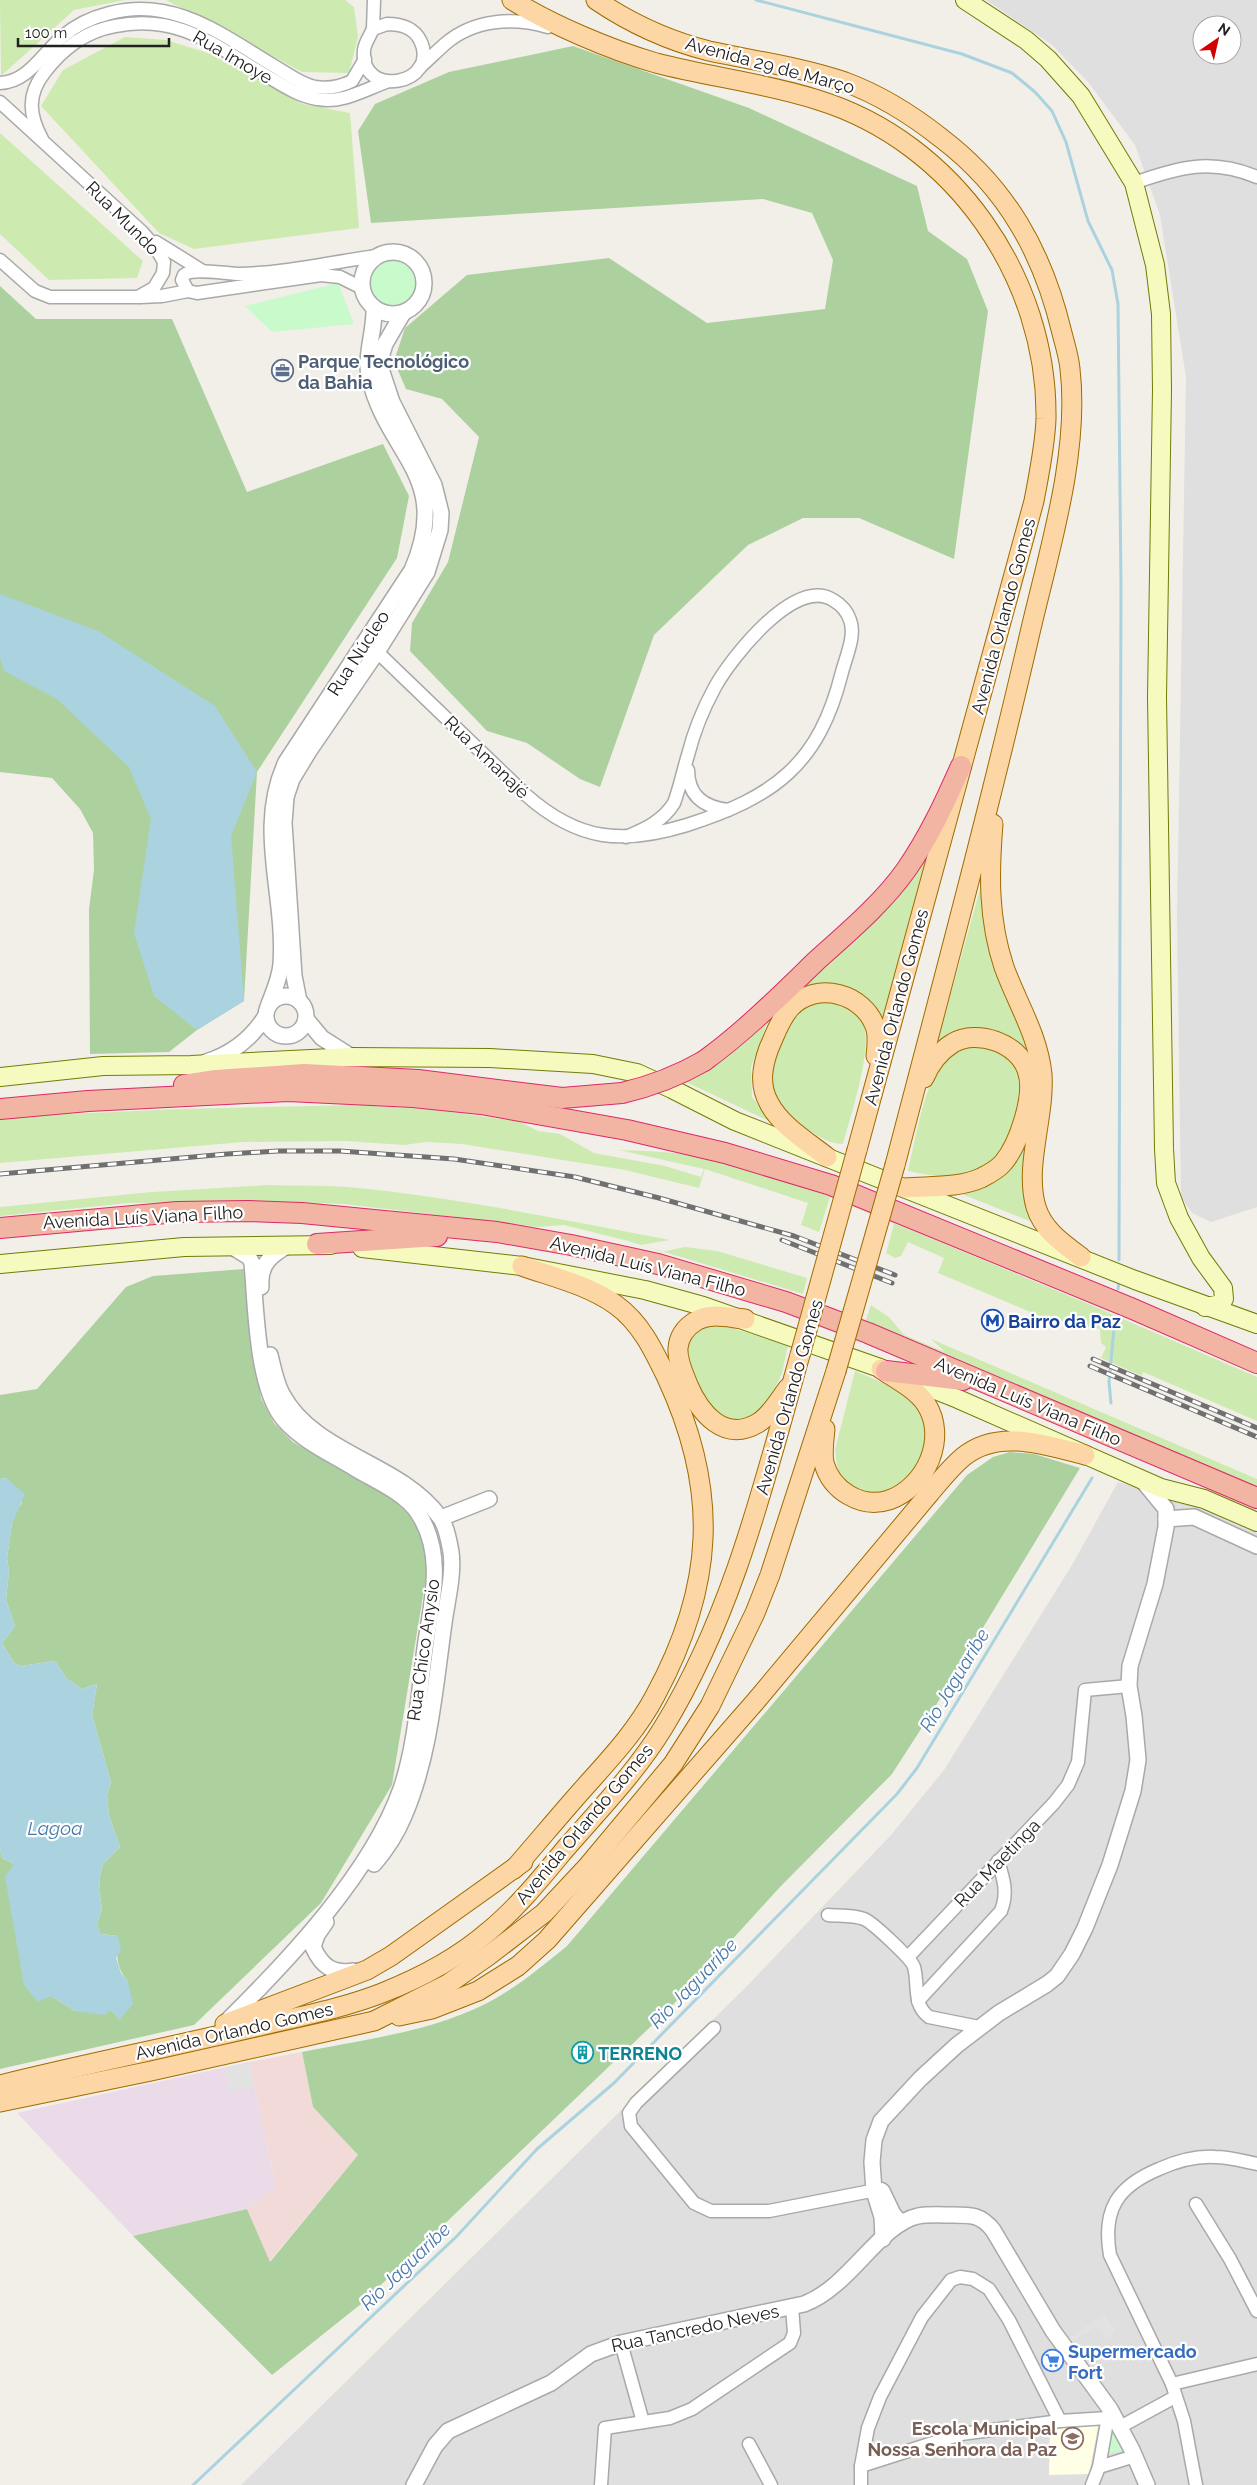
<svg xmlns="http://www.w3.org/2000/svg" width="1257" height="2485" viewBox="0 0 1257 2485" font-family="Raleway,sans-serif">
<rect width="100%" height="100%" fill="#f2efe9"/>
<g fill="#e0dfdf" fill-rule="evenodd">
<path d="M986 0H1257V1207L1211 1222 1192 1213 1181 1197 1177 916 1186 377 1160 215 1135 145 1088 82 1052 45ZM1202 25H1232V55H1202Z"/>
<polygon points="1118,1482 1188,1503 1257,1533 1257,2485 241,2485 746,1987 891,1835 944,1770 1072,1565"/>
</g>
<polygon fill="#f2dad9" points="302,2052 313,2107 358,2155 269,2262 247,2209 276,2187 249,2062"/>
<polygon fill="#ebdbe8" points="249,2062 276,2187 247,2209 133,2236 17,2113"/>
<polygon fill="#ffffe5" points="1099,2422 1089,2474 1049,2475 1050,2425"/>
<g fill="#cdebb0">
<polygon points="0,0 125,0 74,10 1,76"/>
<polygon points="166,0 345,0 354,7 358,37 349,73 302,72"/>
<polygon points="125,37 166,40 208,53 303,104 350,113 359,228 194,249 159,233 41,106 63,70"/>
<polygon points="0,133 143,261 137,278 49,280 0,234"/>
<polygon points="935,837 883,1029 856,993 844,986 824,983 812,985 790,996 766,1026 751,1067 752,1097 771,1122 684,1081"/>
<polygon points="985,871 1028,1045 1037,1224 954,1191 976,1184 1029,1116 1019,1050 937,1044"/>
<path d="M832 998C840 1002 857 1008 861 1016 876 1042 851 1113 843 1144 830 1144 820 1137 808 1130 792 1120 778 1106 771 1088 761 1064 790 1011 813 1000 818 998 826 998 832 998Z"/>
<path d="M979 1043C992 1048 1005 1051 1014 1064 1027 1082 1012 1137 1001 1155 998 1160 991 1165 986 1168 964 1182 931 1176 908 1171 917 1136 925 1065 959 1047 965 1045 973 1045 979 1043Z"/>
<path d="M357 1105 427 1109 518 1121 538 1131 560 1134 594 1153 665 1166 701 1177 704 1169 619 1150C648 1151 676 1152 704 1157 746 1166 788 1181 829 1196L1084 1302 1257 1377V1421L1143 1372 1142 1376 1101 1358 1106 1347 1101 1343 1100 1329 1069 1322H1054L938 1273 944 1258 908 1242 901 1256 895 1258 886 1253 894 1224 830 1197 819 1232 801 1225 808 1203 705 1169 699 1188 625 1170 462 1144 426 1142 404 1145 345 1141 243 1142 0 1163V1117L179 1109Z"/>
<path d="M269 1185C295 1186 322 1185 348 1187 456 1197 563 1220 670 1240L641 1245 662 1252 685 1247 717 1251 807 1278 803 1294 866 1320 871 1305 889 1317 904 1335 945 1352 931 1339 1257 1479V1489L946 1354 803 1294 628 1241 564 1225 537 1227 344 1204 270 1201 129 1203 0 1216V1207L152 1192Z"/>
<path d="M711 1322 788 1345 782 1373 765 1411C756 1414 743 1420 735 1419 700 1415 680 1360 691 1331Z"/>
<polygon points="855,1371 893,1387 926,1411 932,1428 924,1466 891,1495 870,1496 851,1487 838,1472 835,1450"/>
</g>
<g fill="#add19e">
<polygon points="573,46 749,108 917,186 928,231 967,259 988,311 954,559 859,518 803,518 748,545 654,635 600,787 580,779 527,743 487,731 410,651 412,623 448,562 479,437 442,399 406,389 394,361 405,328 467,275 609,258 707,323 825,309 833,260 812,213 763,199 371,223 358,131 375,104 449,72"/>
<polygon points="0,286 36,319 172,319 247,492 383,444 409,496 397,558 257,772 244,1001 197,1030 169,1052 90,1054 89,909 94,870 93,833 80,809 52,778 0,772"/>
<path d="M244 1269 261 1398 274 1423 293 1442 392 1499 406 1512 419 1527 425 1542 428 1565 392 1785 321 1903 194 2025 0 2069V1849L2 1858 14 1864 51 1996 75 2011 111 2010 120 2020 128 1982C116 1967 116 1955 118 1936L100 1934 97 1924 102 1909 99 1890 100 1877 103 1864 120 1847 109 1816 107 1795 111 1782 92 1715 97 1684 82 1689 67 1679 55 1661 21 1666 14 1663 2 1643 15 1626 6 1600 9 1571 7 1558 12 1524 17 1510 22 1503 6 1478 0 1479V1395L37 1389 126 1287 153 1276Z"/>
<path d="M1010 1452 1034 1454 1080 1468 930 1715 892 1774 780 1887 669 2009 361 2304 272 2375 133 2236 247 2209 270 2262 358 2155 313 2107 302 2052C356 2041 414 2034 465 2013 504 1998 535 1972 567 1946L967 1475 993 1457Z"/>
</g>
<g fill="#c8facc">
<circle cx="393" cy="282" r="25"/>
<polygon points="338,283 354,324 272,332 245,306"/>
<polygon points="1112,2418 1128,2449 1107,2454"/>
</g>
<g fill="#e2e2e2">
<polygon points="249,2062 254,2087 229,2092 225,2068"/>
<polygon points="1104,2314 1116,2331 1106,2339 1096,2326 1069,2344 1066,2340"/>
</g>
<g fill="#aad3df">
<polygon points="0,594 98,631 215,706 257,772 231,836 244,1001 197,1030 154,996 134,933 151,819 129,767 57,699 4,671 0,658"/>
<polygon points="6,1478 25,1494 12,1524 7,1558 9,1571 6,1600 15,1626 2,1643 14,1663 21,1666 55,1661 67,1679 82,1689 97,1684 92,1715 111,1782 107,1795 109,1816 120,1847 103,1864 100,1877 99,1890 102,1909 97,1924 100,1934 118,1936 121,1950 116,1958 121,1973 128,1982 133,2004 120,2020 111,2010 104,2015 75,2011 51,1996 38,2002 24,1985 5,1877 14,1864 2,1858 0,1849 0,1479"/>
</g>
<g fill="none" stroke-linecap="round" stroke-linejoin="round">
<g stroke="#aad3df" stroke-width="3">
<polyline points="756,0 962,54 1012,73 1035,92 1052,111 1066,142 1088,221 1112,270 1118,304 1121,586 1119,1260"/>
<polyline points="1118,1289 1119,1282"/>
<polyline points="1111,1403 1109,1382 1115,1317"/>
<polyline points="193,2485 457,2236 537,2149 614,2083 897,1794 917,1768 1092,1478"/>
</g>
<defs>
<g id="minor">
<path d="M387 24C401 24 413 27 420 40 442 85 359 100 364 50 365 42 370 36 373 29Z"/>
<polyline points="373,29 374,0"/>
<path d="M419 68C428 60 436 52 445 44 474 19 513 17 548 27"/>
<path d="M0 83C28 82 43 53 62 37 88 14 129 5 162 11 203 18 239 45 274 66 287 73 300 84 315 87 328 89 340 87 352 81L365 59"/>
<polyline points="0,102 142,232 156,248 164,262 163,273 154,288 138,297 50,297 35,291 0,260"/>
<path d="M42 139C29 115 27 95 44 73 62 49 86 31 115 26 182 13 218 49 272 79 287 88 300 96 317 99 341 104 364 90 386 82"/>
<path d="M1134 183C1179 167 1211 158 1257 177"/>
<polyline points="156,242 201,270"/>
<path d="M362 288 340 277 321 275 197 293 188 291 182 280 184 275C192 267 226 274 240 274 285 273 332 262 377 256"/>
<polyline points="140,297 162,296 188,291"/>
<path d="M370 645 526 795C578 841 622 845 687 825 774 797 819 765 842 672 846 657 856 635 850 620 847 611 840 604 833 600 795 576 731 658 715 687 703 709 694 731 688 755 683 771 680 787 674 803 663 821 645 829 626 837"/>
<path d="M688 770C688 796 704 807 728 810"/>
<path d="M828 1915C839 1916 854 1915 864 1919 872 1922 912 1959 914 1967 919 1985 912 2004 929 2017L979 2027"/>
<polyline points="908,1957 1054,1803 1068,1785 1078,1762 1085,1690 1129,1686"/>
<path d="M918 2001 1001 1911C1008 1893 1004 1880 998 1861"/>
<polyline points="714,2028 636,2103 629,2113 631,2126 694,2203 711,2211 769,2211 881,2189"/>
<polyline points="1196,2204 1230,2259 1257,2311"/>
<polyline points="621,2343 643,2422"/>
<polyline points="1172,2384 1257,2364"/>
<polyline points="1109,2411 1099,2467 1135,2456"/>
<polyline points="1120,2427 1175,2397"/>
<polyline points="749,2444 771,2485"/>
<polyline points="861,2466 961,2434 1060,2421 1108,2418"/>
<polyline points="601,2485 605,2428 670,2418 692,2409 790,2343 794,2333 792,2307"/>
<polyline points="861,2485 861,2466 868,2428 880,2397 922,2317 951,2280 960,2277 973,2279 989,2289 1009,2320 1060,2421"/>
<polyline points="1092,2485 1099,2467"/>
<path d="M1196 2485 1184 2421 1172 2384 1110 2255C1102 2209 1118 2186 1159 2169 1177 2161 1197 2156 1215 2157 1229 2157 1243 2161 1257 2164"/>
</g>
<g id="tertiary">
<circle cx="393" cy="283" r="31"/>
<circle cx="286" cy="1016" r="20"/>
<polyline points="299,1001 294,976 284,823 286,797 292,779 309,751 377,652 427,572 440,530 441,513 434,485 392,402 381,369 381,357 385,344 403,313"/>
<path d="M269 1004C274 991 280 978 281 964 286 894 255 829 286 762L412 570C453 475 387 456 369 376 365 354 375 330 374 308"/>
<polyline points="306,1019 322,1038 352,1057"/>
<path d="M206 1062C232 1054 251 1039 265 1017"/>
<path d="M261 1287C259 1264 271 1255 289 1245"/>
<path d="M270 1355C273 1367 276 1383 282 1394 315 1455 399 1462 439 1516 446 1524 449 1541 451 1552 454 1575 447 1600 444 1623 435 1687 430 1756 404 1816 397 1833 386 1850 374 1864"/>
<polyline points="441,1518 489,1499"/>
<polyline points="1166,1519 1194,1517 1257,1546"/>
<path d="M326 1922 317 1935 313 1947C322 1967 333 1974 354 1971"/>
<path d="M225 2023C289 1960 371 1873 401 1789 417 1742 419 1689 426 1641 433 1598 444 1552 418 1513 405 1493 376 1481 356 1469 332 1454 304 1442 285 1421 256 1389 256 1305 252 1263L249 1257 231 1246"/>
<polyline points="882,2191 893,2214 901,2223"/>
<polyline points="883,2239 882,2217 874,2191 872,2162 874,2140 881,2121 920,2079 957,2045 999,2013 1047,1984 1057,1976 1072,1954 1085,1928 1110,1865 1133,1791 1138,1760 1134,1716 1129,1686 1130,1666 1155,1584 1166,1527 1166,1509 1143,1481"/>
<path d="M414 2485 435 2446 448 2431 551 2383 591 2354 621 2343 804 2304C850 2287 878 2225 918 2216 929 2214 942 2215 953 2215 972 2215 981 2215 993 2230L1053 2331 1110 2409 1132 2450 1147 2485"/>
</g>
<g id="secondary">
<polyline points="965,0 1026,40 1048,59 1081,96 1134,183 1155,265 1161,314 1162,390 1157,697 1164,1149 1166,1183 1179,1218 1201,1258 1223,1288 1224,1299 1220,1304 1205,1307"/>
<polyline points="0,1077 103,1066 191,1065 352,1057 490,1058 593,1064 637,1073 672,1089 735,1121 1135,1280 1257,1324"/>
<polyline points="362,1248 522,1266 645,1290 703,1306 880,1368 958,1399 1161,1488 1204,1499 1257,1522"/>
<polyline points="0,1264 184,1247 331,1245"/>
</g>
<g id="primary">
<path d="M512 0C552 25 611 50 656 63 710 77 765 83 818 100 954 142 1048 278 1046 419 1045 446 1039 474 1034 501L857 1150"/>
<path d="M596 0C630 23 669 41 709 51 755 61 801 67 845 82 880 95 912 115 941 138 1007 188 1043 253 1062 333 1065 345 1069 357 1070 369 1080 454 1048 554 1029 637 988 814 941 989 895 1165"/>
<path d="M993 824C989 873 988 919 1004 967 1017 1003 1038 1035 1042 1074 1045 1117 1024 1166 1036 1207 1043 1230 1062 1243 1081 1257"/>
<path d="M827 1157C808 1142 780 1125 769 1103 759 1085 762 1067 769 1048 775 1035 780 1019 790 1008 816 980 865 993 876 1029 878 1037 877 1047 876 1056"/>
<path d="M905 1188C929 1186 959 1188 981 1178 989 1174 997 1170 1003 1163 1019 1144 1036 1094 1027 1070 1018 1043 977 1029 953 1043 940 1051 930 1064 924 1078"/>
<path d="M745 1319C730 1318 710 1312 696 1321 686 1327 679 1336 678 1348 677 1361 684 1374 688 1385 700 1413 724 1443 758 1423 771 1415 779 1400 788 1388"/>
<path d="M825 1429C824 1440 822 1452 824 1463 831 1490 861 1509 889 1500 926 1487 948 1438 926 1404 916 1389 896 1379 881 1369"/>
<path d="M514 1869C535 1845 555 1821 576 1797 604 1765 635 1734 655 1696 714 1587 720 1492 667 1378 654 1351 641 1323 616 1305 588 1285 553 1277 522 1266"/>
<path d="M399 2016 432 2009 478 1991 518 1966 547 1940 755 1702 929 1494C940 1481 950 1468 963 1457 998 1428 1046 1445 1085 1455"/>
<polyline points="225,2024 367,1970 391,1956 523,1862"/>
<path d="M0 2085C85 2064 170 2047 255 2027 297 2017 341 2009 382 1993 420 1978 458 1958 489 1931 518 1907 542 1877 566 1848 600 1809 636 1772 663 1728 733 1614 764 1483 800 1355"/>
<polyline points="0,2102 151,2071 374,2021 448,1984 488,1956 544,1913 587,1867 673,1764 710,1706 755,1613 770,1575 836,1371"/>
</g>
<g id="trunk">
<path d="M704 1061C744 1032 780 996 815 962 846 934 882 904 906 870 929 837 945 802 961 766"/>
<polyline points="184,1085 216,1080 304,1074 418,1080 562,1098 622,1093"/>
<polyline points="0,1109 88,1101 288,1091 413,1097 481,1104 627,1130 725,1153 831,1185 1133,1309 1257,1363"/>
<polyline points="0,1228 177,1212 248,1211 302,1213 497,1232 571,1245 658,1264 786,1302 868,1333 1257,1498"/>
<polyline points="317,1244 437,1236"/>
<polyline points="886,1371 963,1380"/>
</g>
</defs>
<use href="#minor" stroke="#a9a9a9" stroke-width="15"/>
<use href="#tertiary" stroke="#a9a9a9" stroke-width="18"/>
<use href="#secondary" stroke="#707d05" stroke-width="20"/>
<use href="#primary" stroke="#a06b00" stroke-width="21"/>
<use href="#trunk" stroke="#dc2a67" stroke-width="22"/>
<use href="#minor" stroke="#fff" stroke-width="12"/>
<use href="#tertiary" stroke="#fff" stroke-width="15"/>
<use href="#secondary" stroke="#f7fabf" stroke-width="18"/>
<use href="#primary" stroke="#fcd6a4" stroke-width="19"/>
<use href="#trunk" stroke="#f2b4a3" stroke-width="20"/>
<defs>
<g id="rail">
<polyline points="0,1174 227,1154 278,1151 340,1151 454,1159 575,1177 659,1198 794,1236 895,1275"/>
<polyline points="782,1240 892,1283"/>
<polyline points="1093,1359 1257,1428"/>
<polyline points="1090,1366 1257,1437"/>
</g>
</defs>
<use href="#rail" stroke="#707070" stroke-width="5"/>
<use href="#rail" stroke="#fff" stroke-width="3" stroke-dasharray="9" stroke-linecap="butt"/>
<defs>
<g id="primary-bridge">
<polyline points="800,1355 857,1150"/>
<polyline points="836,1371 895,1165"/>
</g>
<path id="trunk-bridge" d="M622 1093C652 1086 678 1076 704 1061"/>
</defs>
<use href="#primary-bridge" stroke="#a06b00" stroke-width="21" stroke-linecap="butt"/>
<use href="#trunk-bridge" stroke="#dc2a67" stroke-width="22" stroke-linecap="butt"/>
<use href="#primary-bridge" stroke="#fcd6a4" stroke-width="19"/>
<use href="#trunk-bridge" stroke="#f2b4a3" stroke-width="20"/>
</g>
<defs>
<symbol id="office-ring" viewBox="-11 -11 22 22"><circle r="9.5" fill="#fff" stroke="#5c6f8a" stroke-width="1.5"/><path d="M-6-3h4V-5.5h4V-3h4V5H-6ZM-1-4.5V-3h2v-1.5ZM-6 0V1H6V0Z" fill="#5c6f8a"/></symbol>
<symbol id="metro-ring" viewBox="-11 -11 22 22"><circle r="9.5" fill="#fff" stroke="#1a4fb4" stroke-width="1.5"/><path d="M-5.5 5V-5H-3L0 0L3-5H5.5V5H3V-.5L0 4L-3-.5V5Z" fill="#1a4fb4"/></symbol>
<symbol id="building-ring" viewBox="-11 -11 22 22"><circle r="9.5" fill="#fff" stroke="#0f9aa8" stroke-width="1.5"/><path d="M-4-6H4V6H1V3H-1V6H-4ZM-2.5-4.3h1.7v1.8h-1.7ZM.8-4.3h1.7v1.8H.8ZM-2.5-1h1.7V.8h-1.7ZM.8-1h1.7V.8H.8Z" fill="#0f9aa8"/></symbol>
<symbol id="supermarket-ring" viewBox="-11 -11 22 22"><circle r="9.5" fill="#fff" stroke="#3f7fe0" stroke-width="1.5"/><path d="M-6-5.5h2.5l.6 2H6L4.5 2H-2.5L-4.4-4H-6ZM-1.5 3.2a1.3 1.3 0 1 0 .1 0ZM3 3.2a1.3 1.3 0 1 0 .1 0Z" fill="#3f7fe0"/></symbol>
<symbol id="school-ring" viewBox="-11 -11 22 22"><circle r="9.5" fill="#fff" stroke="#8d6e63" stroke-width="1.5"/><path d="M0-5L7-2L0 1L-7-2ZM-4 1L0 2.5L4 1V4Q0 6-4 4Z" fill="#8d6e63"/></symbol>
</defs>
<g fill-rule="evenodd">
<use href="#office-ring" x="270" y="358" width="25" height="25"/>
<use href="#metro-ring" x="980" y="1308" width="25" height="25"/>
<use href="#building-ring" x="570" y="2040" width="25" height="25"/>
<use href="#supermarket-ring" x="1040" y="2348" width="25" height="25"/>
<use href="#school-ring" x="1060" y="2426" width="25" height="25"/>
</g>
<g text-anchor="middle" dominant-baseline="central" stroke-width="4.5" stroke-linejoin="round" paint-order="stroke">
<g font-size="18" fill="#222" stroke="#fff">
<text transform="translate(233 57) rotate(30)">Rua Imoye</text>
<text transform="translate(770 65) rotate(15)">Avenida 29 de Março</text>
<text transform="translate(123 218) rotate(45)">Rua Mundo</text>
<text transform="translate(1003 616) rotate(-75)">Avenida Orlando Gomes</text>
<text transform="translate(358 653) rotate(-57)">Rua Núcleo</text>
<text transform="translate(487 757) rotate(44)">Rua Amanajé</text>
<text transform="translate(896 1007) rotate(-75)">Avenida Orlando Gomes</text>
<text transform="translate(143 1217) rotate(-3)">Avenida Luís Viana Filho</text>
<text transform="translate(648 1266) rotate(14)">Avenida Luís Viana Filho</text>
<text transform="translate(789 1397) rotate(-74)">Avenida Orlando Gomes</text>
<text transform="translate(1028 1401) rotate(23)">Avenida Luís Viana Filho</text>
<text transform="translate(423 1650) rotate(-82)">Rua Chico Anysio</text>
<text transform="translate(584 1824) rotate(-50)">Avenida Orlando Gomes</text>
<text transform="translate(997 1863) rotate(-46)">Rua Maetinga</text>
<text transform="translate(234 2031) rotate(-13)">Avenida Orlando Gomes</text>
<text transform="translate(695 2328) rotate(-12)">Rua Tancredo Neves</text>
</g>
<g font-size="18" font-weight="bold" fill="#4e5e75" stroke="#fff" text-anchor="start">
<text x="298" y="361">Parque Tecnológico<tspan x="298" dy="21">da Bahia</tspan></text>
</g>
<g font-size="18" font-weight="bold" fill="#164399" stroke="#fff" text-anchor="start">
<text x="1008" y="1321">Bairro da Paz</text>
</g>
<g font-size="18" font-weight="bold" fill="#0d838f" stroke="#fff" text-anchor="start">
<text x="598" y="2053">TERRENO</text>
</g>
<g font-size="18" font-weight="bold" fill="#366cbe" stroke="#fff" text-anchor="start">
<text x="1068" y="2351">Supermercado<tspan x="1068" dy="21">Fort</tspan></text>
</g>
<g font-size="18" font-weight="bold" fill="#785e54" stroke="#fff" text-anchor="end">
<text x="1057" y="2428">Escola Municipal<tspan x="1057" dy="21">Nossa Senhora da Paz</tspan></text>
</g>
<g font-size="19" font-style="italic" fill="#4a7aab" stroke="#fff">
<text transform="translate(954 1680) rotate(-59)">Rio Jaguaribe</text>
<text x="55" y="1828">Lagoa</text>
<text transform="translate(693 1983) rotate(-46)">Rio Jaguaribe</text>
<text transform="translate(405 2266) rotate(-44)">Rio Jaguaribe</text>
</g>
</g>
<g transform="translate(1217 40) rotate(34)"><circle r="24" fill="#ffffff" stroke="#a7a7a7"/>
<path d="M0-4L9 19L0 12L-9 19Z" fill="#d40000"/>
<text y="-8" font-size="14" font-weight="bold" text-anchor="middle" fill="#222222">N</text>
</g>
<path d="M18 38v8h151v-8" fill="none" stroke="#222222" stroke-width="2.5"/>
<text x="25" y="38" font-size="15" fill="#222222" stroke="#ffffff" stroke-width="4" paint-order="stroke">100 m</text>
</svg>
